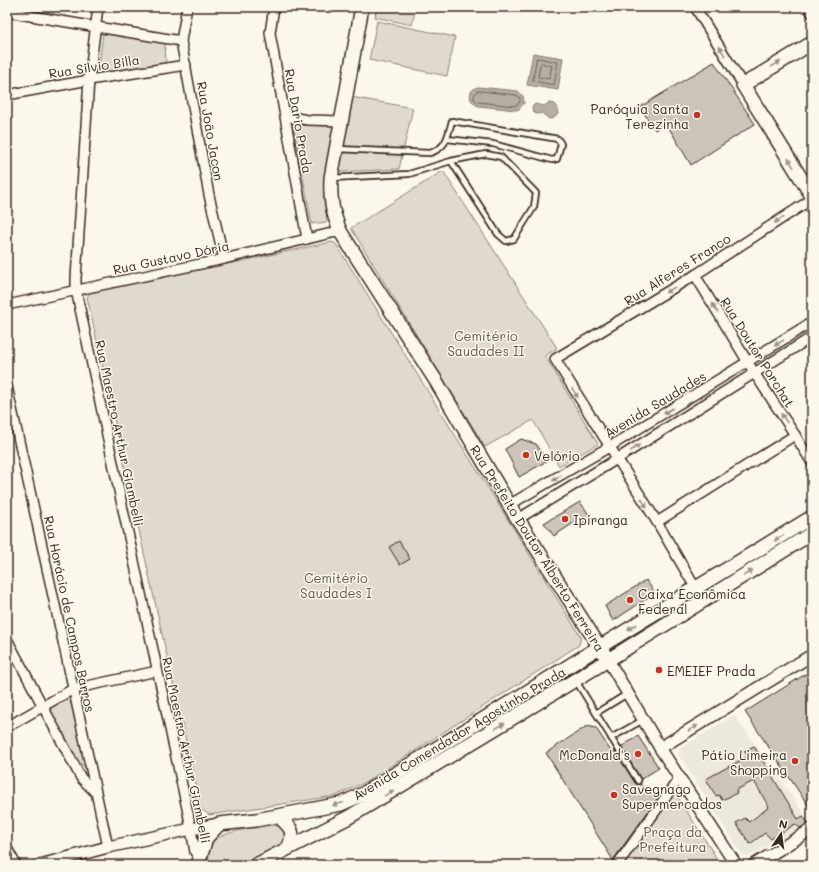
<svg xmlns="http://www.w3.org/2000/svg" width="819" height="872" viewBox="0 0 819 872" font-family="Mali,sans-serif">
<rect width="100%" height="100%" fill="#fbf7ec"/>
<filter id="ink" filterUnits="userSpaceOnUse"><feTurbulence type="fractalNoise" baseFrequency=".025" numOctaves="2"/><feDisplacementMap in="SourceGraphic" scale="8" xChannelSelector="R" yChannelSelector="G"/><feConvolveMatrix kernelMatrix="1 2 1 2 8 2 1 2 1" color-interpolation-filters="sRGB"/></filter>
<g filter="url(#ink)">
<polygon fill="#ede8dd" points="734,715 811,823 749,856 742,854 678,754 681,748"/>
<g fill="#dfd9ce" stroke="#8d8276">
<polygon points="377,7 416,7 412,25 375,17"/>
<polygon points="377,21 455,37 447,76 369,60"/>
<polygon points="103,33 165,43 166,65 98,75"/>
<polygon points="351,97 413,108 399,169 337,172"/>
<polygon points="293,125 334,126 324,184 327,222 312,224"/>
<polygon points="443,171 557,348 545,356 598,444 559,466 533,420 485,447 351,228"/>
<polygon points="332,242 336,244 581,637 579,645 366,782 335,796 209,815 201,809 87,297 90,293"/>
<polygon points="69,694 86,768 80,763 48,707"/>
<polygon points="674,791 721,865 621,865"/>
<path d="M268 824 282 827 287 834 285 845 246 865H211C202 841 218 836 237 831 248 829 258 826 268 824Z"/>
</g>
<g fill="#b6aea2" stroke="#85796d">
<polygon points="533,53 563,58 558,90 527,85"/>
<path d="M478 87 518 91 523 96 524 103 519 109 516 110 479 106 476 105 471 100C469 94 471 89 478 87Z"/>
<polygon points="549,103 555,104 558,108 558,114 554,118 549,119 542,113 536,114 533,111 532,107 535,104 544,106"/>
</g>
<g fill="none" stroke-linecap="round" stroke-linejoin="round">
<g stroke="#6c5f53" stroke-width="1">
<polygon points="537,58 558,62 554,85 533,81"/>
<polygon points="542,63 552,66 549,79 538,77 540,65"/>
<polygon points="481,91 516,95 520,98 520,102 515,106 478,102 474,99 474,95 477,91"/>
</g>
</g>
<g fill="#ccc4b9" stroke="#3b2a1e">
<polygon points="714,62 755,124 691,165 666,123 655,130 640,107"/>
<polygon points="521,439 536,444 547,461 519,477 505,449"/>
<polygon points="580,502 593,520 585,525 581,518 554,536 544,523"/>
<polygon points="399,541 410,559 400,565 389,547"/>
<polygon points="646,580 655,593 613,621 605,606"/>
<polygon points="812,670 812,811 745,712"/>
<polygon points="587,726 596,728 612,753 615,751 635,783 640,784 658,798 613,860 546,753"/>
<polygon points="638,736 659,768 641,779 621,747"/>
<polygon points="754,746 798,819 803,816 808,823 800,828 795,824 771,839 765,833 750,844 736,823 745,818 749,822 769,807 754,781 736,790 737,793 722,800 719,795 716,796 706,779 748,756 744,751"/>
</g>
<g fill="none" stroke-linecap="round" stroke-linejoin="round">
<defs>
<g id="service">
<path d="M337 149 430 153C447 147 447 138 452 121L558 139 561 144 557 159 552 160 493 144 447 139"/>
<polyline points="331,178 409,174 451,161 486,154 501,157 536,193 534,207 514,239 506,241 498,234 451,161"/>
<polyline points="576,681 638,781"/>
<polyline points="596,713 627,694"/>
<polyline points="611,738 643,720"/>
</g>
<g id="minor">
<polyline points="98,7 89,80 76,278 76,290 188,813 195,852 200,859"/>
<polyline points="187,7 181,41 209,195 224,259"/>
<polyline points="274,7 270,33 307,239"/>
<polyline points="695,7 743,85"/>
<polyline points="809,7 812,13"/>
<polyline points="7,12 181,41"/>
<polyline points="7,95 89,80 186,65"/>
<polyline points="285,116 308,120 342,121"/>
<polyline points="695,275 755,374 795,435 812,463"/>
<polyline points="7,305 224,259 340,231"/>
<polyline points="7,386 108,847"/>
<polyline points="509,505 609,447 812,322"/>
<polyline points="518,519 617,459 812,337"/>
<polyline points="657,522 795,435"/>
<polyline points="696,589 657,522 555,359 695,275 812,199"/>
<polyline points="7,639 81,778 95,792"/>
<polyline points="7,727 73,689 157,671"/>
<polyline points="7,848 16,865"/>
<polyline points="617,865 680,777"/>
</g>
<g id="tertiary">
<polyline points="608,660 660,748 736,865"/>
<polyline points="660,748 812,655"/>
<polyline points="40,865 108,847 191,829 219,824"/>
<polyline points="754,865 812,829"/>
</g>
<g id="secondary">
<path d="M362 7 331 178C330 200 332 211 340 231L436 381 514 513 608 660"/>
<polyline points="812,43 743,85 812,196"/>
<path d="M278 816C291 827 296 832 288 848"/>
<polyline points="198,865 206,838 219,824 256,820 341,804 363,794 588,654 812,517"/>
<polyline points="256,865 349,817 608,660 812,533"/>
</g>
</defs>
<use href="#service" stroke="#3b2a1e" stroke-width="8"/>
<use href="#minor" stroke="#3b2a1e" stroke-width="12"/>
<use href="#tertiary" stroke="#3b2a1e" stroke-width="14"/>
<use href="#secondary" stroke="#3b2a1e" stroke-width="16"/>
<use href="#service" stroke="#fbf7ec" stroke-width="4.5"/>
<use href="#minor" stroke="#fbf7ec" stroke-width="9"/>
<use href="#tertiary" stroke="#fbf7ec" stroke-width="11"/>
<use href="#secondary" stroke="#fbf7ec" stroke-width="13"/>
</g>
<defs><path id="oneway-solid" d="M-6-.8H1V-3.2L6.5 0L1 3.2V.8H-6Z"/></defs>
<g fill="#9b9085">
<use href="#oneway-solid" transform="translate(722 51) rotate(-121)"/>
<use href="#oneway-solid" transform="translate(776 64) rotate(-31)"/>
<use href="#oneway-solid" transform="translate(791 163) rotate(-122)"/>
<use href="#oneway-solid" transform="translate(779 220) rotate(147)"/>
<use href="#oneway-solid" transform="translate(670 290) rotate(149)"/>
<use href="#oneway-solid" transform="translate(715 308) rotate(-121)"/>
<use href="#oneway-solid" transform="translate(779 343) rotate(148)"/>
<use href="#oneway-solid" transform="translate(575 393) rotate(58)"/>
<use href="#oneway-solid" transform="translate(668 411) rotate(149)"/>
<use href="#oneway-solid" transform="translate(784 418) rotate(-124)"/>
<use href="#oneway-solid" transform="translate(635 448) rotate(-32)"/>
<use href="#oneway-solid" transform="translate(557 478) rotate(149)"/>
<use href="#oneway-solid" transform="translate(644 503) rotate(57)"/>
<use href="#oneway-solid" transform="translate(779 538) rotate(148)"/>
<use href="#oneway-solid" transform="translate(748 573) rotate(-32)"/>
<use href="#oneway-solid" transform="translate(632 627) rotate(149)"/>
<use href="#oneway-solid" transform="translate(500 726) rotate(-31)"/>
<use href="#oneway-solid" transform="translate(693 728) rotate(-31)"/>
<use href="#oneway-solid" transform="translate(389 793) rotate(-31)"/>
<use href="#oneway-solid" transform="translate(338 804) rotate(165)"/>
</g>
</g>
<g fill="#c8321e" stroke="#fbf7ec" stroke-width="1.5">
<circle cx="697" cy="115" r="4"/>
<circle cx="526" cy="455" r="4"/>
<circle cx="565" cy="519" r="4"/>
<circle cx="630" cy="600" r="4"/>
<circle cx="659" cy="670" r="4"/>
<circle cx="638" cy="754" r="4"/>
<circle cx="795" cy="761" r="4"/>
<circle cx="614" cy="795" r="4"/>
</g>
<g text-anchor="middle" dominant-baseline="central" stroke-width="3" stroke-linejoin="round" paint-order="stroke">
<g font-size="13" fill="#3b2a1e" stroke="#fbf7ec">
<text transform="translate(94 66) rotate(-9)">Rua Silvio Billa</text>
<text transform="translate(299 121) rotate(80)">Rua Dario Prada</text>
<text transform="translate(211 131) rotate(80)">Rua João Jacon</text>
<text transform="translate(171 257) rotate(-12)">Rua Gustavo Dória</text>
<text transform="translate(677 269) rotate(-32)">Rua Alferes Franco</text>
<text transform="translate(758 352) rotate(58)">Rua Doutor Porchat</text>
<text transform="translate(655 404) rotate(-31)">Avenida Saudades</text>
<text transform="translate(120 433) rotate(78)">Rua Maestro Arthur Giambelli</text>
<text transform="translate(538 548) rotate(58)">Rua Prefeito Doutor Alberto Ferreira</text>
<text transform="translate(70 614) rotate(78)">Rua Horácio de Campos Barros</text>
<text transform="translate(459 733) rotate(-31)">Avenida Comendador Agostinho Prada</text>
<text transform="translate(187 750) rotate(78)">Rua Maestro Arthur Giambelli</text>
</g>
<g font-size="13" fill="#3b2a1e" stroke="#fbf7ec" text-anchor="start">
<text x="689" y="108" text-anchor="end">Paróquia Santa<tspan x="689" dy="15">Terezinha</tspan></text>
<text x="534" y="455">Velório</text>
<text x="573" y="519">Ipiranga</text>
<text x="638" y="593">Caixa Econômica<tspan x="638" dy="15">Federal</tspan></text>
<text x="667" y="670">EMEIEF Prada</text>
<text x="630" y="754" text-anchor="end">McDonald's</text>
<text x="787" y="754" text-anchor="end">Pátio Limeira<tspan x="787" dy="15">Shopping</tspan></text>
<text x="622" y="788">Savegnago<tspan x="622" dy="15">Supermercados</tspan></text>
</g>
<g font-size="13" fill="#64564a" stroke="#fbf7ec">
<text x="486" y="335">Cemitério<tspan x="486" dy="15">Saudades II</tspan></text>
<text x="336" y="577">Cemitério<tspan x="336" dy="15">Saudades I</tspan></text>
<text x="673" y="831">Praça da<tspan x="673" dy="15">Prefeitura</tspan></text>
</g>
</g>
<rect width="819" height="872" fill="none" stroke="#fbf7ec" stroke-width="24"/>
<rect x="12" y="12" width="795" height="848" fill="none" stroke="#3b2a1e" stroke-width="1.5" filter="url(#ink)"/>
<g transform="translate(781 834) rotate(13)" stroke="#fbf7ec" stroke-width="3" paint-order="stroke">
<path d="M0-3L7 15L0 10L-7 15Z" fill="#3b2a1e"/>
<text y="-6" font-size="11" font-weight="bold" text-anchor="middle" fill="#3b2a1e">N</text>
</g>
</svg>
